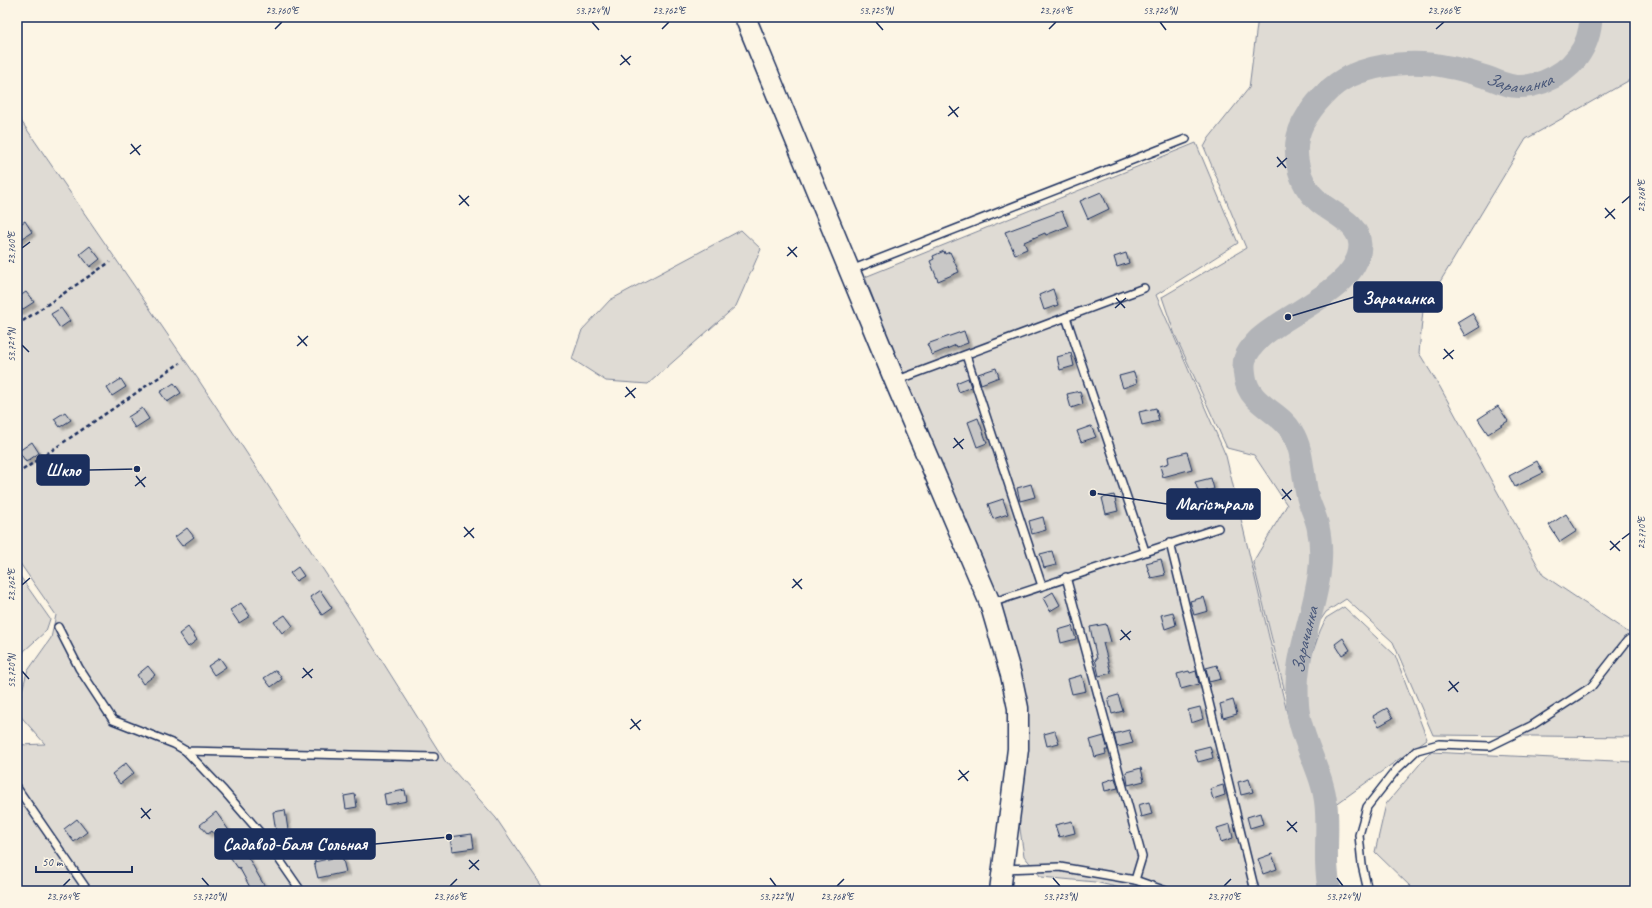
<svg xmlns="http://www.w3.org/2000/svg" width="1652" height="908" viewBox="0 0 1652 908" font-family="Caveat,sans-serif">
<defs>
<filter id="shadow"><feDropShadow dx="3.5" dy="3.5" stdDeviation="1" flood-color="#0004"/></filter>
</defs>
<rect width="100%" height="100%" fill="#fcf5e5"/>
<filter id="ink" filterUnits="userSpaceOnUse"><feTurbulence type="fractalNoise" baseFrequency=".025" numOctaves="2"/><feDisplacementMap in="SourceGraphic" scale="8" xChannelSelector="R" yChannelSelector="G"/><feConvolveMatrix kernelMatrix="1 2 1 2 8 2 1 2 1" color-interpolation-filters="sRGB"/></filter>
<g filter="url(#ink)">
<g fill="#dfdbd4" stroke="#7d8599">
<polygon points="1258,17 1635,17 1635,77 1526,139 1423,310 1419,353 1440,387 1543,575 1635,637 1635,737 1433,735 1393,642 1346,599 1326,612 1316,627 1303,672 1302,711 1292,721 1253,562 1287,505 1254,455 1227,448 1175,335 1162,297 1246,248 1204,147 1209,138 1249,88"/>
<polygon points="17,115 198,379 355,618 445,761 496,818 545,891 17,891 17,745 45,744 17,712 17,710 27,672 51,638 56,615 17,559"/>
<polygon points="1196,143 1238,243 1156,295 1226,456 1290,725 1304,712 1306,672 1320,631 1326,618 1344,607 1395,655 1427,739 1335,805 1332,857 1341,891 1133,891 1095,882 1041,877 1024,856 1019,823 1027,753 1023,690 865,277"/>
<polygon points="741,230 761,249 736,306 648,384 606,381 572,359 582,330 610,300"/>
<polygon points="17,572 50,619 46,631 24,651 17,674"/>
<polygon points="1430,752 1635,762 1635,891 1410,891 1412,888 1375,852 1386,804"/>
</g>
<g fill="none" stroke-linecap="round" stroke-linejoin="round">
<path stroke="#b2b4b8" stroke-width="23" id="s1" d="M1330 891C1323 862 1329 834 1326 805 1323 772 1302 743 1298 710 1297 702 1297 693 1297 685 1299 632 1330 581 1318 527 1316 517 1311 508 1308 498 1302 476 1304 451 1292 432 1279 410 1249 405 1245 377 1244 371 1243 365 1245 359 1247 352 1254 344 1259 339 1286 313 1360 288 1360 245 1359 223 1333 214 1319 202 1297 183 1290 148 1303 123 1313 105 1331 84 1350 76 1379 63 1417 60 1448 67 1462 69 1476 74 1489 78 1497 81 1505 85 1513 86 1523 88 1534 85 1543 82 1572 71 1590 48 1591 17"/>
</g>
<g fill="#c8c7c6" stroke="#1b2f5e" filter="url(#shadow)">
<polygon points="1101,192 1109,209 1088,219 1080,201"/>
<polygon points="1062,211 1068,226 1046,235 1045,233 1024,242 1027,249 1015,254 1005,232"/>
<polygon points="25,221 32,232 17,242 17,226"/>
<polygon points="90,246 100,259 90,267 80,254"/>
<polygon points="944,251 945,254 950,252 959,272 938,281 930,261 934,259 933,256"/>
<polygon points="1126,253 1129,263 1117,267 1114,257"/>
<polygon points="1053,289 1058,305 1044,310 1039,295"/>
<polygon points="26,292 34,302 17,313 17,298"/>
<polygon points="61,308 70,321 60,328 51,314"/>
<polygon points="1472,313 1480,327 1465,336 1457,322"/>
<polygon points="964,331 968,343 957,347 956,345 932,355 927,344"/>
<polygon points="1071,353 1074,366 1060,370 1057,357"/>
<polygon points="996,368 999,377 981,384 978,374"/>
<polygon points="1134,372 1137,383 1123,388 1119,376"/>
<polygon points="968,378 971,387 959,392 956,383"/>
<polygon points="121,379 126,387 112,396 107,388"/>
<polygon points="174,383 181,393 167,402 160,392"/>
<polygon points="1080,391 1083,404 1071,408 1067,394"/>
<polygon points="1498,406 1508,421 1488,434 1478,419"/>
<polygon points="142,408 149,419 135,428 128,417"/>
<polygon points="1156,408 1159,421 1142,425 1139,412"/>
<polygon points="65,412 71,420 60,427 54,419"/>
<polygon points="978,418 987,443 977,447 968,422"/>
<polygon points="1091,426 1096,437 1081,442 1077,431"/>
<polygon points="32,442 39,453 26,462 19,451"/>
<polygon points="1187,452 1192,469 1163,477 1160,466 1169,463 1168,457"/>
<polygon points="1537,461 1543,473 1515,487 1509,476"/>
<polygon points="1211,478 1214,489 1199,493 1195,482"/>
<polygon points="1031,484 1035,497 1020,501 1017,488"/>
<polygon points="1114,495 1118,511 1106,514 1102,498"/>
<polygon points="1003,499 1008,514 993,519 988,504"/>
<polygon points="1566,514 1577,531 1560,542 1549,525"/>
<polygon points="1043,517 1046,530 1032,534 1029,521"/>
<polygon points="187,528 194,537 182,546 175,537"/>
<polygon points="1052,551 1056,565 1044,568 1040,554"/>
<polygon points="1161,559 1165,575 1151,578 1146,563"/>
<polygon points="298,567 304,576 296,581 290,573"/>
<polygon points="320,590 332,608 322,615 310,597"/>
<polygon points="1053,592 1060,605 1050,611 1043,598"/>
<polygon points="1204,597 1208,611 1194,615 1190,601"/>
<polygon points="241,603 250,616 239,623 230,610"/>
<polygon points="1173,612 1176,625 1165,629 1161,615"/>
<polygon points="285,615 293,626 282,633 274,622"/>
<polygon points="1106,624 1111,642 1103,643 1111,673 1099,676 1095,659 1097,659 1090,627"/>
<polygon points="1072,626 1076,639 1061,643 1058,630"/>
<polygon points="188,627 197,640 188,647 179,634"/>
<polygon points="1343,638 1350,650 1342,655 1335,644"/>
<polygon points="220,658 226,667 214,675 208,666"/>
<polygon points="1217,665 1221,679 1209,682 1206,668"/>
<polygon points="148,666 155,675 143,684 137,675"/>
<polygon points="276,670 282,679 271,687 264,678"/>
<polygon points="1189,671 1190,673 1196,671 1199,684 1181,689 1177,674"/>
<polygon points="1082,675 1086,691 1072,694 1068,679"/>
<polygon points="1118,695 1123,711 1112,714 1108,698"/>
<polygon points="1233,700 1237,714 1223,718 1220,704"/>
<polygon points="1200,707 1203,719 1191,723 1188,710"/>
<polygon points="1387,708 1393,718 1379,726 1373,716"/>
<polygon points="1129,730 1133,743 1117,747 1114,734"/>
<polygon points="1055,731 1059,743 1047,746 1044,734"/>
<polygon points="1104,736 1108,750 1105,750 1106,754 1095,757 1090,740"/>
<polygon points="1210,746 1213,758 1198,762 1194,750"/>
<polygon points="126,763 134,773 120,784 112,774"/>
<polygon points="1141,768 1144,781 1128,785 1126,772"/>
<polygon points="1115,778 1118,788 1105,791 1103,782"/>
<polygon points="1249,779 1253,792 1241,795 1238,782"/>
<polygon points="1223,785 1225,795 1213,799 1210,789"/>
<polygon points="405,790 407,801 386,805 384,794"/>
<polygon points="355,794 357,807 346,809 344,796"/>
<polygon points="1149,802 1152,814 1141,817 1138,805"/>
<polygon points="285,810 288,830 276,832 273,812"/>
<polygon points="216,812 249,859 265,887 257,891 252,891 239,867 238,868 212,831 208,834 200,825"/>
<polygon points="1260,813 1263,824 1250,828 1247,817"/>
<polygon points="77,819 87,832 74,842 64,829"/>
<polygon points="1072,821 1075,833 1059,837 1055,825"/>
<polygon points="1230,824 1233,838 1221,842 1217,828"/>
<polygon points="472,834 474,848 452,851 450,837"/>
<polygon points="1272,854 1277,869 1263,874 1258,859"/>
<polygon points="342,856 346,872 318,878 314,862"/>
</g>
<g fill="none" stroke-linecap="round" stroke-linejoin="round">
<defs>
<g id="lane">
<polyline points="851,270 1186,139"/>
<polyline points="1066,317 1145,551"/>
<polyline points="966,355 1042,586"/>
<polyline points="895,381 1144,288"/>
<polyline points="1170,543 1255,891"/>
<polyline points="1066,577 1142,857 1135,880"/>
<polyline points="991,603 1218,528"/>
<polyline points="58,627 79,668 113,720 174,744 186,751 434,757"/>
<polyline points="186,751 224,791 263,836 301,891"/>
<polyline points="17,788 88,891"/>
<polyline points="1003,869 1060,867 1135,880 1166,891"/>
<polyline points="1368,891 1362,865 1359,835 1367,807 1396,770 1417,750 1439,744 1490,746 1531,726 1591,687 1627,641 1635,637"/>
</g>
<polyline id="secondary" points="745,17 895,381 990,603 1011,675 1018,708 1018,749 1000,891"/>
</defs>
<use href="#lane" stroke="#1b2f5e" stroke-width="10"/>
<use href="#secondary" stroke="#1b2f5e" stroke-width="23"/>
<g stroke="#1b2f5e" stroke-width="2.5" stroke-dasharray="4 3" stroke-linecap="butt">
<polyline points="17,325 110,262"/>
<polyline points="17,474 180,363"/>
</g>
<use href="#lane" stroke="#fcf5e5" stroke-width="7"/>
<use href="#secondary" stroke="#fcf5e5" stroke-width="20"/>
</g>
</g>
<path fill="none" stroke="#1b2f5e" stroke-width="1.5" d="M592 22 599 30M876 22 883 30M1160 22 1166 30M275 29 282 22M662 29 669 22M1049 29 1056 22M1436 29 1444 22M621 55 630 65M620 65 631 56M949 106 958 117M948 116 959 107M131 144 140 155M130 154 141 145M1277 157 1286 168M1277 167 1287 158M459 195 469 206M1622 203 1630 196M459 205 469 196M1605 208 1615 219M1605 218 1615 209M788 247 797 257M22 248 30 242M787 256 797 247M1116 298 1125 308M1115 308 1126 298M298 336 307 346M22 345 29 352M297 346 308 336M1444 349 1453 359M1443 359 1454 350M626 387 635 398M625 397 636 388M954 438 963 449M953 448 964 439M136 476 145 487M135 486 146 477M1282 489 1291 500M1282 499 1292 490M464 527 474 538M464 537 474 528M1622 539 1630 533M1610 541 1620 551M1610 550 1620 541M793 579 802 589M22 585 30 578M792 588 802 579M1121 630 1130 640M1120 640 1131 631M303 668 312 678M22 671 29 679M302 678 313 669M1449 681 1458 692M1448 691 1459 682M631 719 640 730M630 729 641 720M959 770 968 781M958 780 969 771M141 808 150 819M141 818 151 809M1287 821 1297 832M1287 831 1297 822M469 860 479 870M469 869 479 860M202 878 209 886M770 878 776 886M1053 878 1060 886M1337 878 1343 886M63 886 70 879M450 886 457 879M837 886 844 879M1224 886 1231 879"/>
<g text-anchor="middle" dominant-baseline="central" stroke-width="3" stroke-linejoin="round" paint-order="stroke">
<g font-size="18" font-style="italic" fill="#485779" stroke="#fcf5e5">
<text stroke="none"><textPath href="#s1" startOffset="1119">Зарачанка</textPath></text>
<text stroke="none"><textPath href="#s1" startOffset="256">Зарачанка</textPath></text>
</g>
</g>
<path fill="none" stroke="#1b2f5e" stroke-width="1.5" d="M1288 317L1354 297M137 469L89 470M1093 493L1167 504M449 837L375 844"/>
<g fill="#1b2f5e" stroke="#fcf5e5" stroke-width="1.5">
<circle cx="1288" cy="317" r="4"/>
<circle cx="137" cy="469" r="4"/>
<circle cx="1093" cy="493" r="4"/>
<circle cx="449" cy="837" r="4"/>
</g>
<g fill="#1b2f5e" stroke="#1b2f5e" stroke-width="1.5">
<rect x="1354" y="282" width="88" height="30" rx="4"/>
<rect x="37" y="455" width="52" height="30" rx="4"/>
<rect x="1167" y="489" width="93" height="30" rx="4"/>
<rect x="215" y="829" width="160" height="30" rx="4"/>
</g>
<g font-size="18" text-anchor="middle" font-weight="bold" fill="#fff">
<text x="1398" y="304">Зарачанка</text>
<text x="63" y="476">Шкло</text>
<text x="1214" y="510">Магістраль</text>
<text x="295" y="850">Садавод-Баля Сольная</text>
</g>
<rect width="1652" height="908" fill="none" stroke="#fcf5e5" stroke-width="44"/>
<path d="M36 866v6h96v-6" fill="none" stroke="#1b2f5e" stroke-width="2"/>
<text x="42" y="866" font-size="12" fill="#1b2f5e" stroke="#fcf5e5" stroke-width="3" paint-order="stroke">50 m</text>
<rect x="22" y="22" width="1608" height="864" fill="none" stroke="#1b2f5e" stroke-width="1.5"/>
<g font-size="10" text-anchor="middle" fill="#1b2f5e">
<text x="282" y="14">23.760°E</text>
<text x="592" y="14">53.724°N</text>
<text x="669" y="14">23.762°E</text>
<text x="876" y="14">53.725°N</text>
<text x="1056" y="14">23.764°E</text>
<text x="1160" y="14">53.726°N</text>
<text x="1444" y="14">23.766°E</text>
<text transform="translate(1641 196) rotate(-90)" y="4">23.768°E</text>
<text transform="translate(11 248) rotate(-90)" y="4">23.760°E</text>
<text transform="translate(11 345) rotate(-90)" y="4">53.721°N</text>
<text transform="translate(1641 533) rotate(-90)" y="4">23.770°E</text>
<text transform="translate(11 585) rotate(-90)" y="4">23.762°E</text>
<text transform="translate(11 671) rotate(-90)" y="4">53.720°N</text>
<text x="63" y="900">23.764°E</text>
<text x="209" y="900">53.720°N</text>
<text x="450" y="900">23.766°E</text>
<text x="776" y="900">53.722°N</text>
<text x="837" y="900">23.768°E</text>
<text x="1060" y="900">53.723°N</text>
<text x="1224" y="900">23.770°E</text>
<text x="1343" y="900">53.724°N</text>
</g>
</svg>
